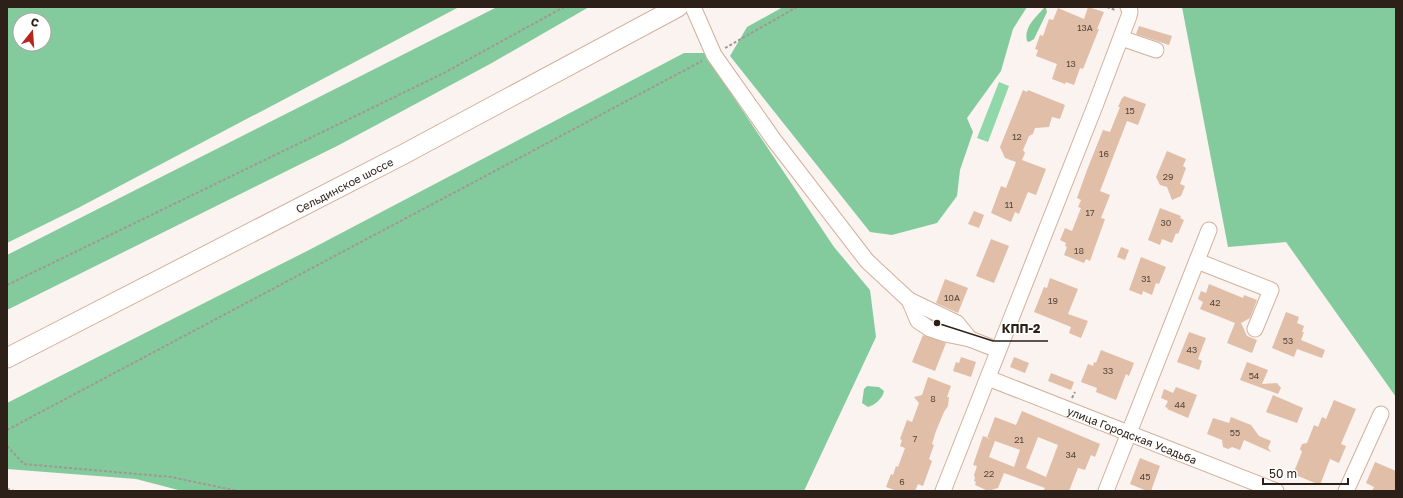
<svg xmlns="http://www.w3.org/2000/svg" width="1403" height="498" viewBox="0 0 1403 498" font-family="'Golos Text',sans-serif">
<rect width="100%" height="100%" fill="#fbf3ef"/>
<polygon fill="#90d8aa" points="999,82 1009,86 988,142 977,138"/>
<g fill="#83cb9d" fill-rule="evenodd">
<path d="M7 7H459L78 208 7 243ZM20 20H44V44H20Z"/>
<polygon points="497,7 589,7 490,64 339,145 7,310 7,255"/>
<polygon points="783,7 1027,7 1013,29 1001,71 967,118 973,132 960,170 957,196 937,223 892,235 870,232 730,56 747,27"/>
<polygon points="1182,7 1396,7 1396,397 1286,242 1228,247"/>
<path d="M1044 8H1046L1047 12 1034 39 1029 42 1027 41C1024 27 1035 18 1044 8Z"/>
<polygon points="684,53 704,53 834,247 870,290 876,337 804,491 182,491 136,479 7,469 7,403 309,250"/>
<path d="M867 386 879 387 884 391C883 398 875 405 868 407L862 403 864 389Z"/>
</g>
<g fill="#e0bea8" fill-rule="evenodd">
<polygon points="1088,7 1104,12 1097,29 1099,29 1083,69 1080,68 1074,85 1066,82 1065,84 1052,79 1057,64 1036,56 1038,50 1035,49 1040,35 1043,36 1049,19 1053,20 1058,8 1084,19"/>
<polygon points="1139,26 1172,36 1169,45 1136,34"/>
<polygon points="1023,90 1027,92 1028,90 1065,105 1060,119 1052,117 1049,127 1035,128 1033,134 1029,136 1023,150 1025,153 1022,160 1046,169 1036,195 1028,192 1019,214 1015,212 1011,222 991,213 1001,186 1006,188 1016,162 1005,158 1000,147"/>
<polygon points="1124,96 1146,104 1138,125 1127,121 1100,191 1110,195 1101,218 1105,219 1090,261 1086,259 1084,263 1064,255 1067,247 1065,246 1066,243 1060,240 1065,228 1072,231 1081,208 1078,207 1081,200 1077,198 1087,170 1103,130 1110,132 1120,107 1118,107 1122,98 1123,98"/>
<polygon points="1167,151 1186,159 1183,166 1186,168 1180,184 1185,186 1181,196 1172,200 1167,187 1160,185 1156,177"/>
<polygon points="1160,208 1181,216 1180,218 1184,220 1178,234 1176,233 1172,243 1162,239 1160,245 1148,240"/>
<polygon points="974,211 984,215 979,228 968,224"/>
<polygon points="991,239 1009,246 994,283 976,276"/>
<polygon points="1121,247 1129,250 1125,260 1117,257"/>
<polygon points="1141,257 1166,267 1159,284 1156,283 1152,295 1143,291 1142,295 1129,290"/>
<polygon points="1050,278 1078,289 1068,314 1088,321 1081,338 1069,333 1071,327 1034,312 1044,287 1047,288"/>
<polygon points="945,279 968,288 958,313 936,303"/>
<polygon points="1209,284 1243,298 1244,295 1257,300 1250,318 1241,323 1247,336 1257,340 1252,353 1227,343 1235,323 1200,309 1203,302 1198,299 1201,291 1206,293"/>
<polygon points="1286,312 1299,317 1297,323 1304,326 1302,332 1304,332 1301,340 1325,350 1322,358 1297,349 1294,357 1272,348"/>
<polygon points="1189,332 1206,338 1198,359 1202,361 1199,370 1177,362"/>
<polygon points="923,335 946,343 935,371 912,362"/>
<polygon points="1101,350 1134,363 1129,376 1126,374 1116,400 1096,392 1097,388 1081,382 1088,364 1093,366 1094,362 1096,363"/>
<polygon points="961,357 976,362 971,377 953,371 956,362 959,363"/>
<polygon points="1014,357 1029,363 1025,373 1010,367"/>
<polygon points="1247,362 1268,370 1262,384 1277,383 1281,388 1278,394 1240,380"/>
<polygon points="1051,373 1074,382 1071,390 1048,381"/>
<polygon points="928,377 951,386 947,397 949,397 948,406 944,412 936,431 932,444 934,445 929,459 932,461 923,486 918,484 915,491 897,491 886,487 891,474 893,475 896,466 898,467 905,448 900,446 902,440 900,439 907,420 912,422 919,403 914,397 922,395"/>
<polygon points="1176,387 1197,395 1188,418 1167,409 1168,408 1165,407 1168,401 1161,398 1164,389 1173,393"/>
<polygon points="1273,395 1303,408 1297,423 1266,412"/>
<polygon points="1334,400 1356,409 1341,444 1346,446 1339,463 1330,459 1320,485 1293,474 1302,452 1300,449 1302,444 1307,443 1314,425 1318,427 1322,417 1326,419"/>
<path d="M1022 411 1100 444 1095 457 1091 455 1085 470 1078 468 1069 491H1043L1045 488 1004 473 998 488 988 491 975 485 976 482 974 481 975 478 974 475 977 466 973 465 983 436 992 439 987 438 995 417 1016 425ZM1038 437 1058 445 1046 477 1026 468ZM995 441 1020 450 1014 467 989 457Z"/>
<polygon points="1231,417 1251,425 1259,436 1271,441 1268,448 1271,452 1244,440 1240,450 1232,447 1228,449 1223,447 1222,440 1207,434 1213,418 1229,423"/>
<polygon points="1140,458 1160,466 1151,491 1147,491 1130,484"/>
<polygon points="1375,462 1396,471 1396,491 1372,491 1374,487 1366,483"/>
</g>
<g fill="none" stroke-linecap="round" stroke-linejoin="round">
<defs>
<g id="minor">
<polyline points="693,7 714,55 774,140 867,261 909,300 918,321 930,329 945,334 970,339 998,350"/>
<polyline points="1121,38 1156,50"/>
<polyline points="1197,261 1271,290 1255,329"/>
<polyline points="909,300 957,323 970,339"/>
<path id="s1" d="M988 378 1276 491"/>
<polyline points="943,491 1095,106 1129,16 1130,11 1128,7"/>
<polyline points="1106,491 1209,230"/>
<polyline points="1346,491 1381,414"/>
</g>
<g id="major">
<path id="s2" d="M7 358 404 154 678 7"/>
</g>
</defs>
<use href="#minor" stroke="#d2b09b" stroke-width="17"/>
<use href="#major" stroke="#d2b09b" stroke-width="21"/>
<g stroke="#a29892" stroke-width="2" stroke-dasharray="3 2" stroke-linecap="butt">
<polyline points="1107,7 1115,10"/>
<polyline points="725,48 797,7"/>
<polyline points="7,285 442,74 564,7"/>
<polyline points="1072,398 1075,392"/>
<polyline points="7,430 702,61"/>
<polyline points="7,446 24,464 171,477 238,491"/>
<polyline points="7,489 14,491"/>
</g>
<use href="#minor" stroke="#fff" stroke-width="15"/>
<use href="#major" stroke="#fff" stroke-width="19"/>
</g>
<g text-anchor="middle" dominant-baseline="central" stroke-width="3" stroke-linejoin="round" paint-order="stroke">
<g font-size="9" fill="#5a483c">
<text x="1085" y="27">13А</text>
<text x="1071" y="63">13</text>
<text x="1130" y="110">15</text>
<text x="1017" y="136">12</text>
<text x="1104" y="153">16</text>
<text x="1168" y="176">29</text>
<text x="1009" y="204">11</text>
<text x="1090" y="212">17</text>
<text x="1166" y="222">30</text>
<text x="1079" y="250">18</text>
<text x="1146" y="278">31</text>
<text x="952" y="297">10А</text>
<text x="1053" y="300">19</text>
<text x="1215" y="302">42</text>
<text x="1288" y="340">53</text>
<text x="1192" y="349">43</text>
<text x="1108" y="370">33</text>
<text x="1254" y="375">54</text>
<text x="933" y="398">8</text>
<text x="1180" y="404">44</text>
<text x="1235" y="432">55</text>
<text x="915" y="438">7</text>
<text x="1019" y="439">21</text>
<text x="1071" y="454">34</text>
<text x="989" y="473">22</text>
<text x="1145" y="476">45</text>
<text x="902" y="481">6</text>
</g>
<g font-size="11" fill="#2d2018" stroke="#fff">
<text stroke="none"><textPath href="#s2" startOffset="379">Сельдинское шоссе</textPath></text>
<text stroke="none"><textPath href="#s1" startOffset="155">улица Городская Усадьба</textPath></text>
</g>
</g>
<path fill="none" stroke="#2d2018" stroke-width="1.5" d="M937 323L993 341H1048"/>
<circle fill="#2d2018" stroke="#fff" stroke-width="1.5" cx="937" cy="323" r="4"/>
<g font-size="12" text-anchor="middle" font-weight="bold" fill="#2d2018" stroke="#fff" stroke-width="3" stroke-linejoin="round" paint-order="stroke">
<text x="1021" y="333">КПП-2</text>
</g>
<rect width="1403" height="498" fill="none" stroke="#2d2018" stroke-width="16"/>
<g transform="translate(32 32) rotate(17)"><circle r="19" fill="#ffffff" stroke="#aba6a3"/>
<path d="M0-3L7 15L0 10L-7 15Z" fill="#b4251c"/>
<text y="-6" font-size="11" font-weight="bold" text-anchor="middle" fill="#2d2018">С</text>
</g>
<path d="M1263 478v6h85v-6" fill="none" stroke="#2d2018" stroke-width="2"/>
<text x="1269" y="478" font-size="12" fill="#2d2018" stroke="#ffffff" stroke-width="3" paint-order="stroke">50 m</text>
</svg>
